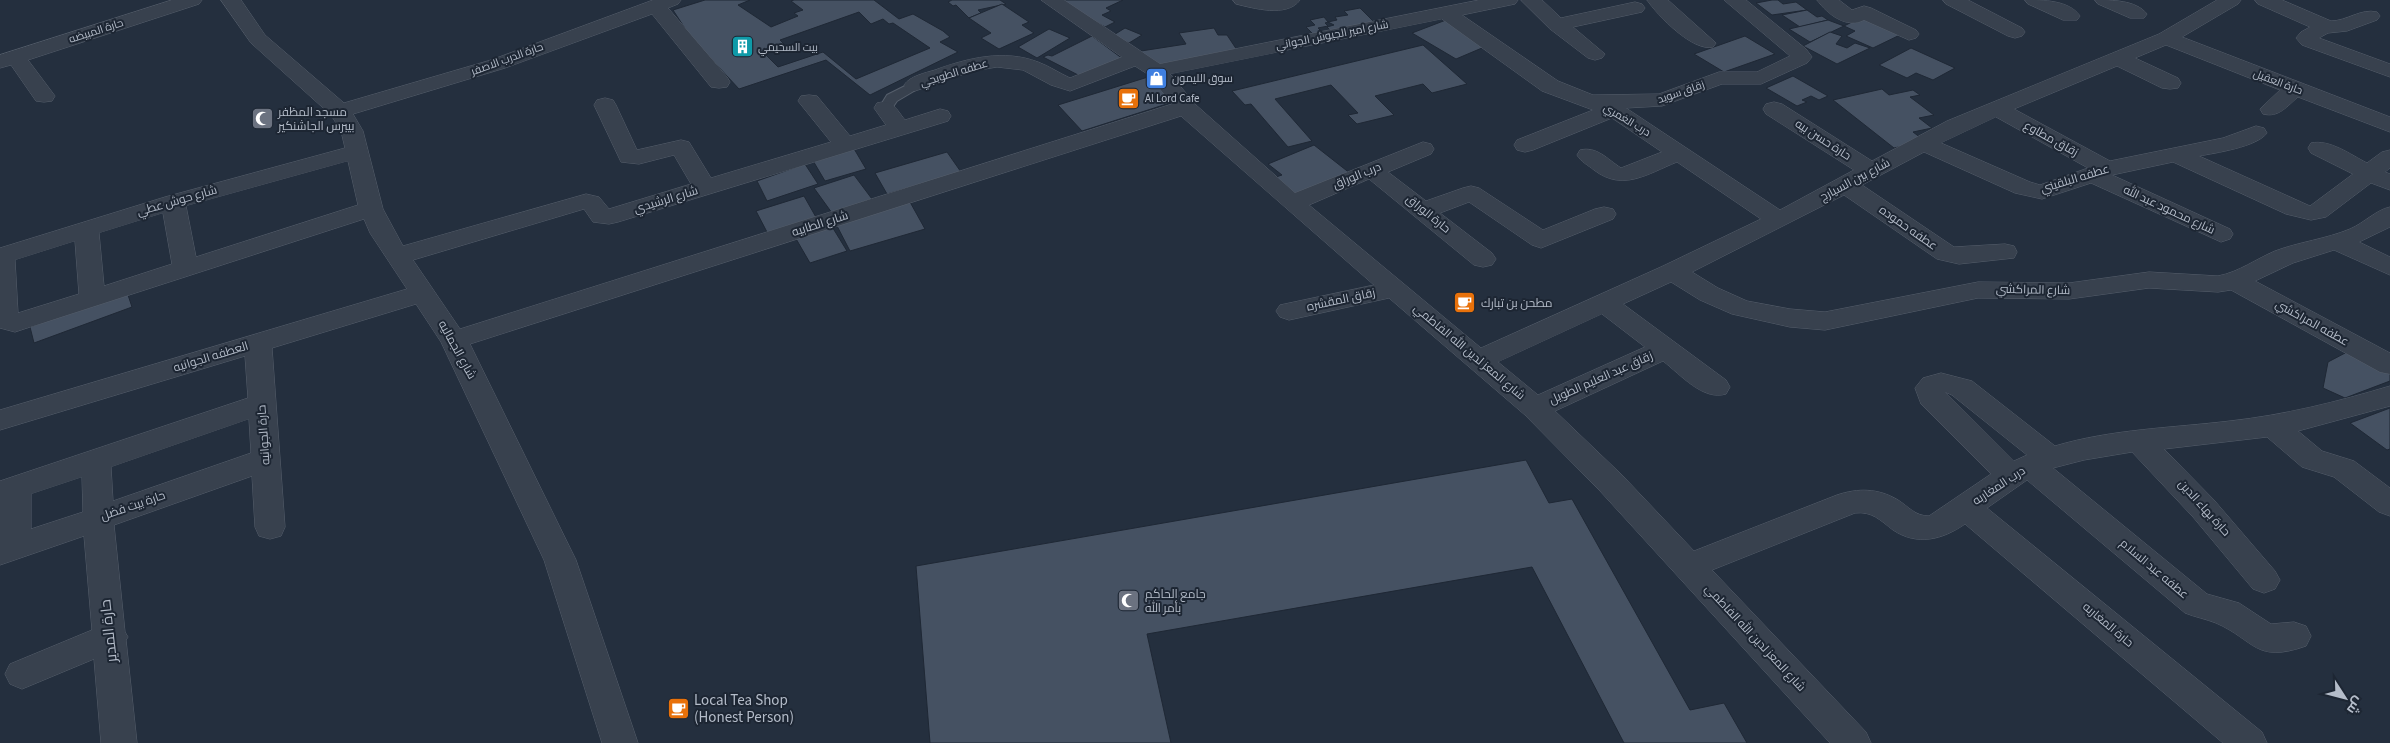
<svg xmlns="http://www.w3.org/2000/svg" width="2390" height="743" viewBox="0 0 2390 743" font-family="'Source Sans 3',Cairo,sans-serif">
<rect width="100%" height="100%" fill="#242f3e"/>
<g fill="#455162" stroke="#1f2835" fill-rule="evenodd">
<path d="M705 0H750L738 5 771 27 798 16 794 13 803 10 791 1 794 0H874L899 19 913 14 943 31 950 37 940 42 958 52 870 95 826 60 739 89 690 36 673 10ZM859 12 871 24 883 19 889 24 893 23 930 48 856 79 823 52 778 67 765 54 787 47 780 40Z"/>
<polygon points="952,0 1000,0 1006,4 978,10 981,13 969,18 956,5 953,6 948,2"/>
<polygon points="1058,0 1123,0 1106,8 1111,11 1102,15 1115,22 1105,27"/>
<polygon points="1772,0 1778,0 1783,4 1796,2 1807,10 1772,15 1756,3"/>
<polygon points="1002,4 1029,22 1022,25 1034,33 999,49 981,38 991,33 969,18"/>
<polygon points="1360,8 1375,23 1332,32 1327,27 1334,25 1328,22 1337,20 1335,17 1348,15 1344,11"/>
<polygon points="1807,10 1817,17 1822,16 1828,20 1800,27 1782,15"/>
<polygon points="1864,16 1902,34 1873,48 1846,36 1855,31 1844,26"/>
<polygon points="1324,17 1328,22 1325,23 1328,26 1318,28 1322,32 1313,34 1306,27 1315,25 1310,20"/>
<polygon points="1446,20 1489,45 1456,59 1412,33"/>
<polygon points="1828,20 1844,26 1810,42 1789,29"/>
<polygon points="1125,28 1142,35 1129,43 1112,36"/>
<polygon points="1214,28 1218,35 1227,35 1239,53 1155,66 1141,51 1186,44 1179,33"/>
<polygon points="1049,29 1070,38 1037,58 1018,47"/>
<polygon points="1830,32 1842,36 1836,44 1847,48 1855,43 1870,48 1837,64 1803,46"/>
<polygon points="1092,36 1127,62 1080,76 1043,57 1048,55 1052,56"/>
<polygon points="1745,36 1775,54 1724,72 1694,54"/>
<polygon points="1423,45 1467,84 1432,93 1423,84 1375,96 1394,115 1357,124 1348,115 1358,113 1331,85 1275,99 1312,141 1288,147 1251,104 1245,105 1232,91"/>
<polygon points="1911,48 1955,68 1933,80 1916,73 1907,78 1879,65"/>
<polygon points="1793,76 1828,96 1819,100 1811,96 1802,100 1807,102 1797,106 1766,88"/>
<polygon points="1148,77 1173,102 1082,131 1058,105"/>
<polygon points="1882,89 1889,95 1913,90 1920,95 1910,97 1934,115 1919,118 1932,128 1913,132 1925,141 1894,148 1833,100"/>
<polygon points="1314,145 1351,174 1296,198 1273,178 1282,175 1268,164"/>
<polygon points="853,147 866,169 825,181 812,159"/>
<polygon points="947,152 961,172 887,194 875,173"/>
<polygon points="805,164 818,184 767,201 757,181"/>
<polygon points="854,175 872,199 832,213 814,188"/>
<polygon points="804,196 817,219 768,234 756,211"/>
<polygon points="910,202 925,229 850,251 836,224"/>
<polygon points="831,225 847,251 810,263 795,237"/>
<polygon points="127,292 132,307 34,343 30,327"/>
<polygon points="2347,352 2390,359 2390,381 2345,398 2323,388 2328,362"/>
<polygon points="2390,408 2390,449 2387,450 2350,423"/>
<polygon points="1526,460 1549,503 1572,499 1690,710 1724,703 1747,743 1624,743 1532,567 1147,634 1171,743 930,743 916,566"/>
</g>
<g fill="none" stroke-linecap="round" stroke-linejoin="round">
<defs>
<polygon id="service" points="915,81 919,82 921,85 919,88 897,101 890,111 880,111 879,108 887,95"/>
<g id="minor">
<polygon points="172,0 202,0 199,4 28,60 55,96 52,101 44,102 36,101 11,65 0,68 0,55"/>
<path d="M221 0H241L265 35 344 103 491 60 653 0H681L678 4 668 8 727 77 730 82 727 87 719 88 711 87 652 14 505 68 353 114 363 131 383 209 403 246 586 194 599 197 609 209 691 184 674 155 639 164 621 162 594 105 597 100 605 98 613 100 616 105 637 150 681 140 689 142 711 178 831 142 798 101 801 96 809 95 817 96 850 136 886 125 874 108 877 103C893 99 896 109 905 120L940 109 948 111 951 116 948 121 618 222 609 224 593 222 584 209 413 260 460 329 1172 104 1149 75 1135 66 1070 91 1051 85 1023 70 997 67 973 71 915 91 907 90 904 85C910 76 925 73 935 70 968 58 1004 49 1038 62 1049 66 1059 73 1070 78L1122 57 1041 0H1064L1160 64 1479 0H1518L1515 4 1462 15 1558 81 1593 95 1659 94 1719 72H1757L1790 56 1724 0H1746L1806 49 1812 57 1807 63 1761 84H1722L1662 106 1626 108 1780 210 1854 170 1766 114 1763 109 1766 104 1774 102 1782 104 1872 161 1947 121 2159 34 2217 0H2241L2238 4 2182 37 2390 117V132L2298 97C2287 106 2279 118 2263 114L2260 109 2280 90 2166 45 2135 58 2178 78 2181 83 2178 88 2170 89 2162 88 2117 66 2014 109 2110 161 2223 138 2256 126 2264 128 2267 133C2257 147 2215 153 2199 156L2310 206 2353 174 2311 153 2308 148 2311 143C2330 139 2351 155 2367 163L2382 152 2390 150V168L2385 172 2390 174V190L2371 183 2326 217 2311 220 2286 214 2173 162 2112 175 2230 229 2233 234 2230 239 2221 242 2091 183 2042 199 2015 193 1924 152 1862 185 1954 247 2005 244 2014 246 2017 252 2014 258 1959 264 1937 259 1844 195 1692 272 1718 288 1747 301 1790 309 1825 312 1978 282 2069 283 2149 272 2218 276C2239 272 2256 259 2275 251 2299 242 2326 239 2350 229 2364 223 2376 210 2390 207V227L2359 242 2390 257V275L2334 250 2293 263 2255 281 2390 353V374L2380 372 2231 290 2218 292 2149 288 2069 299 1978 298 1825 330 1790 327 1732 314 1700 300 1671 282 1623 304 1726 380 1730 387 1726 394C1703 401 1681 375 1663 361L1555 411 1622 475 1694 551 1837 495C1858 488 1878 488 1898 500 1909 507 1915 516 1929 516L1991 474 1921 404 1915 388 1923 378 1941 373 1972 381 2055 446C2112 429 2172 428 2230 421 2284 415 2337 402 2390 386V406L2298 431 2322 451 2354 461 2390 488V516L2379 512 2334 477 2302 467 2267 437 2164 449 2214 500 2275 571 2280 580 2275 589 2264 593 2253 589 2193 517 2132 452 2084 460 2053 468 2207 594 2239 603 2271 624 2294 622 2306 626 2311 636 2306 646C2255 664 2255 640 2216 623 2206 619 2195 617 2185 613L2027 480 1987 508 2262 732 2267 743H2223L1965 524C1942 540 1917 546 1893 530 1880 520 1872 511 1855 513L1712 570 1866 732 1871 743H1830L1600 491 1525 415 1389 298 1289 320 1280 317 1276 311 1280 305 1374 285 1181 116 470 344 576 560 638 743H602L544 560 441 342 416 304 272 348 285 527 281 536 270 539 259 536 255 527 252 476 114 525 125 632 128 637 126 640 137 743H101L94 659 22 689 10 684 5 674 10 664 92 630 84 536 0 565V481L248 398 245 356 0 430V410L407 289 370 233 364 219 24 329 15 332 0 328V248L165 197 345 148 341 131 331 115 251 43ZM1442 19 1542 91 1593 110 1517 140 1514 145 1517 150 1525 152 1533 150 1612 118 1662 152 1621 168C1607 159 1597 146 1580 150L1577 155C1581 162 1588 165 1594 170 1623 192 1647 174 1677 162L1761 219 1663 266 1481 348 1309 205 1369 179 1474 265 1483 267 1492 265 1496 259 1492 253 1440 213 1469 202 1532 245 1541 248 1613 219 1616 214 1613 209 1604 207 1595 209 1543 230 1479 188 1471 186 1463 188 1426 201 1388 172 1431 154 1434 149 1431 144 1423 142 1295 193 1196 105 1170 74ZM1996 117 2088 168 2040 185 2030 182 1941 143ZM348 161 358 205 196 257 186 206ZM163 213 172 264 104 286 99 233ZM75 241 79 294 18 313 15 260ZM1602 314 1645 347 1538 395 1498 362ZM1945 392 1952 395 2027 455 2014 461ZM249 419 251 453 113 501 111 467ZM82 477 83 512 31 529V494Z"/>
<path d="M1233 0H1300C1287 18 1253 8 1236 4Z"/>
<polygon points="1521,0 1542,0 1561,18 1635,2 1642,4 1645,8 1642,12 1573,27 1605,54 1602,58 1595,60 1588,58 1550,29"/>
<path d="M1647 0H1668L1716 43 1713 47C1693 52 1658 16 1647 0Z"/>
<path d="M1817 0H1839L1852 10 1864 6 1871 8 1916 30 1919 34 1916 38 1909 40 1864 20C1847 29 1828 15 1817 0Z"/>
<polygon points="1943,0 1968,0 2022,28 2025,32 2022,36 2015,38 2008,36 1946,4"/>
<path d="M2025 0C2043 0 2069 0 2080 16L2077 20H2063L2028 4Z"/>
<path d="M2095 0C2112 0 2136 0 2147 14L2144 18H2130L2098 4Z"/>
<path d="M2255 0H2282L2331 21C2347 21 2361 8 2377 12L2380 16 2377 20 2347 31 2328 33 2319 38 2390 64V77L2302 45 2296 38 2301 32 2310 27 2258 4Z"/>
</g>
</defs>
<use href="#service" stroke="#565f6c" stroke-width="2"/>
<use href="#minor" stroke="#565f6c" stroke-width="1"/>
<use href="#service" fill="#38414e" fill-rule="evenodd"/>
<use href="#minor" fill="#38414e" fill-rule="evenodd"/>
</g>
<defs>
<symbol id="building-square" viewBox="-11 -11 22 22"><rect x="-9" y="-9" width="18" height="18" rx="4" fill="#0f9aa8" stroke="#1d2633"/><path d="M-4-6H4V6H1V3H-1V6H-4ZM-2.5-4.3h1.7v1.8h-1.7ZM.8-4.3h1.7v1.8H.8ZM-2.5-1h1.7V.8h-1.7ZM.8-1h1.7V.8H.8Z" fill="#fff"/></symbol>
<symbol id="shop-square" viewBox="-11 -11 22 22"><rect x="-9" y="-9" width="18" height="18" rx="4" fill="#3f7fe0" stroke="#1d2633"/><path d="M-5-2.5h2.3a2.7 3.5 0 0 1 5.4 0H5L5.5 6h-11ZM-1.5-2.5h3a1.5 2.3 0 0 0-3 0Z" fill="#fff"/></symbol>
<symbol id="cafe-square" viewBox="-11 -11 22 22"><rect x="-9" y="-9" width="18" height="18" rx="4" fill="#e8710a" stroke="#1d2633"/><path d="M-5.5-4.5H6V0H3Q3 3.5 0 3.5H-2.5Q-5.5 3.5-5.5 0ZM3-3.2v2h1.7v-2ZM-6 4.5H4V6H-6Z" fill="#fff"/></symbol>
<symbol id="mosque-square" viewBox="-11 -11 22 22"><rect x="-9" y="-9" width="18" height="18" rx="4" fill="#6b7280" stroke="#1d2633"/><path d="M3.5-4.9A6 6 0 1 0 3.5 4.9A5 5 0 1 1 3.5-4.9Z" fill="#fff"/></symbol>
</defs>
<g fill-rule="evenodd">
<use href="#building-square" x="730" y="34" width="25" height="25"/>
<use href="#shop-square" x="1144" y="66" width="25" height="25"/>
<use href="#cafe-square" x="1116" y="86" width="25" height="25"/>
<use href="#mosque-square" x="250" y="106" width="25" height="25"/>
<use href="#cafe-square" x="1452" y="290" width="25" height="25"/>
<use href="#mosque-square" x="1116" y="588" width="25" height="25"/>
<use href="#cafe-square" x="666" y="696" width="25" height="25"/>
</g>
<g text-anchor="middle" dominant-baseline="central" stroke-width="4" stroke-linejoin="round" paint-order="stroke">
<g font-size="11" fill="#b4bcc9" stroke="#1d2633">
<text transform="translate(96 31) rotate(-18)">حارة المبيضه</text>
<text transform="translate(1332 35) rotate(-11)">شارع امير الجيوش الجواني</text>
<text transform="translate(507 59) rotate(-20)">حارة الدرب الاصفر</text>
<text transform="translate(954 73) rotate(-17)">عطفه الطوبجي</text>
<text transform="translate(2278 82) rotate(21)">حارة العقيل</text>
<text transform="translate(1681 92) rotate(-19)">زقاق سويد</text>
<text transform="translate(1627 120) rotate(31)">درب الغمري</text>
</g>
<g font-size="11" fill="#b4bcc9" stroke="#1d2633" text-anchor="start">
<text x="758" y="47">بيت السحيمي</text>
<text x="1172" y="78">سوق الليمون</text>
<text x="1145" y="98">Al Lord Cafe</text>
</g>
<g font-size="12" fill="#b4bcc9" stroke="#1d2633" text-anchor="start">
<text x="278" y="112">مسجد المظفر<tspan x="278" dy="14">بيبرس الجاشنكير</tspan></text>
<text x="1481" y="303">مطحن بن تبارك</text>
<text x="1145" y="594">جامع الحاكم<tspan x="1145" dy="14">بأمر الله</tspan></text>
</g>
<g font-size="12" fill="#b4bcc9" stroke="#1d2633">
<text transform="translate(2051 139) rotate(29)">زقاق مطاوع</text>
<text transform="translate(1823 140) rotate(33)">حارة حسن بيه</text>
<text transform="translate(1357 176) rotate(-22)">درب الوراق</text>
<text transform="translate(2075 179) rotate(-17)">عطفه البلقيني</text>
<text transform="translate(1855 180) rotate(-28)">شارع بين السيارج</text>
<text transform="translate(666 200) rotate(-17)">شارع الرشيدي</text>
<text transform="translate(177 201) rotate(-16)">شارع حوش عطي</text>
<text transform="translate(2169 210) rotate(25)">شارع محمود عبد الله</text>
<text transform="translate(1428 214) rotate(39)">حارة الوراق</text>
<text transform="translate(820 224) rotate(-18)">شارع الطابيه</text>
<text transform="translate(1908 228) rotate(35)">عطفه حموده</text>
<text transform="translate(2033 290) rotate(1)">شارع المراكشي</text>
<text transform="translate(1341 300) rotate(-12)">زقاق المقشره</text>
<text transform="translate(2312 323) rotate(29)">عطفه المراكشي</text>
<text transform="translate(457 350) rotate(61)">شارع الجماليه</text>
<text transform="translate(1469 352) rotate(40)">شارع المعز لدين الله الفاطمي</text>
<text transform="translate(211 357) rotate(-17)">العطفه الجوانيه</text>
<text transform="translate(1601 378) rotate(-24)">زقاق عبد العليم الطويل</text>
<text transform="translate(264 435) rotate(-94)">حارة الجوانيه</text>
<text transform="translate(1999 486) rotate(-33)">درب المغاربه</text>
<text transform="translate(133 506) rotate(-19)">حارة بيت فضل</text>
<text transform="translate(2204 508) rotate(48)">حارة بهاء الدين</text>
<text transform="translate(2154 569) rotate(40)">عطفه عبد السلام</text>
<text transform="translate(2108 625) rotate(40)">حارة المغاربه</text>
<text transform="translate(1755 638) rotate(47)">شارع المعز لدين الله الفاطمي</text>
</g>
<g font-size="15" fill="#b4bcc9" stroke="#1d2633">
<text transform="translate(109 631) rotate(-96)">حارة المدير</text>
</g>
<g font-size="15" fill="#b4bcc9" stroke="#1d2633" text-anchor="start">
<text x="694" y="700">Local Tea Shop<tspan x="694" dy="17">(Honest Person)</tspan></text>
</g>
</g>
<g transform="translate(2345 698) rotate(126)" stroke="#1d2633" stroke-width="4" paint-order="stroke">
<path d="M0-4L9 19L0 12L-9 19Z" fill="#b4bcc9"/>
<text y="-8" font-size="14" font-weight="bold" text-anchor="middle" fill="#b4bcc9">ش</text>
</g>
</svg>
